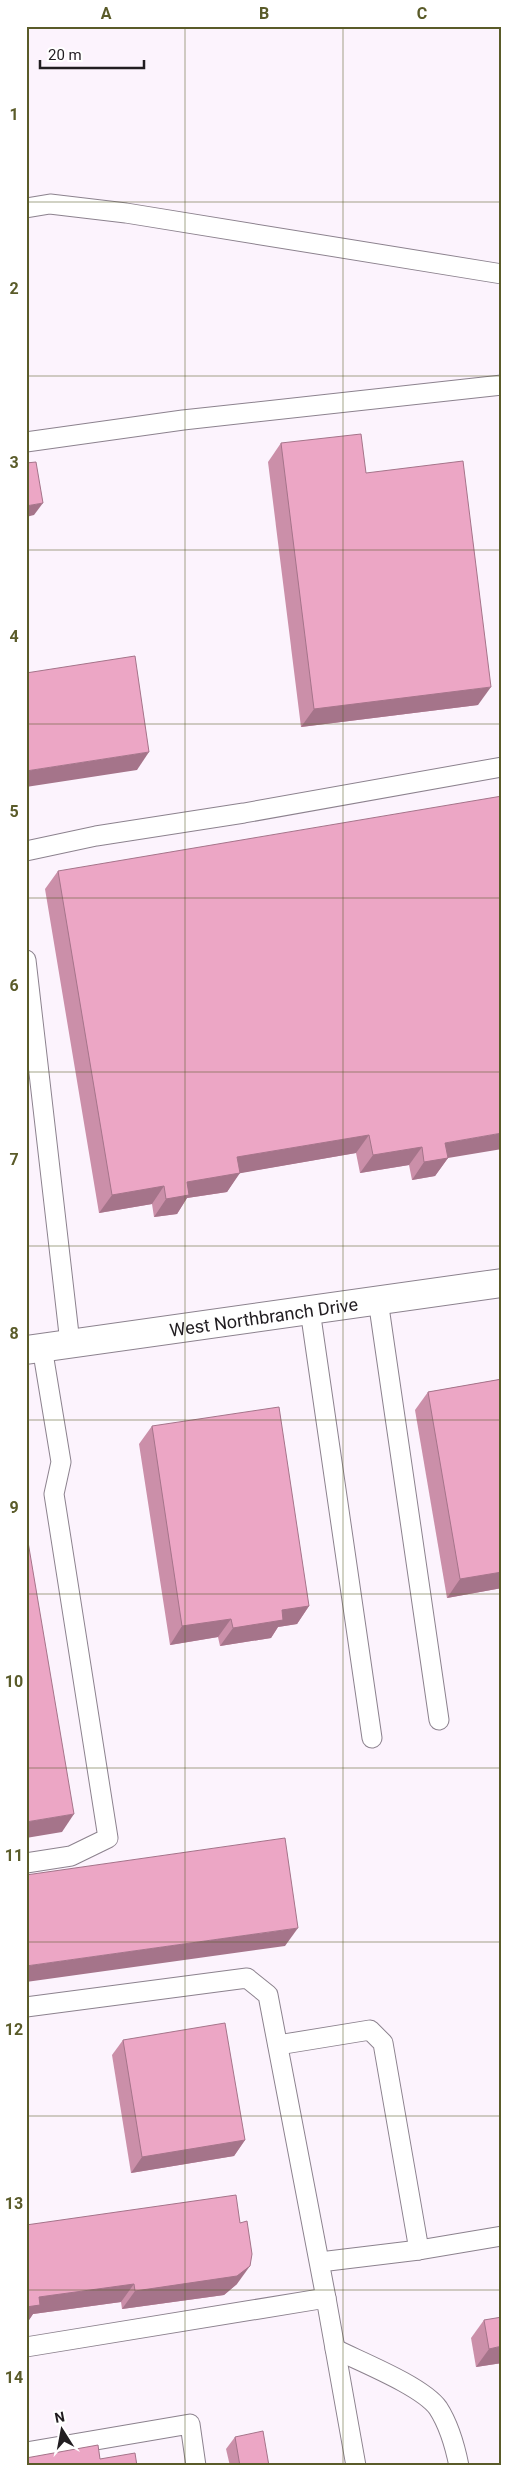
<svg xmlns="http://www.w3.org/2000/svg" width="528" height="2492" viewBox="0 0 528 2492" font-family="Roboto,sans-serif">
<rect width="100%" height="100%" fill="#fcf3fd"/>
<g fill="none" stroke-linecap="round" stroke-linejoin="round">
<defs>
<g id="lane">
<polyline points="26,208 50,204 126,213 502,274"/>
<polyline points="26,442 183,420 502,385"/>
<polyline points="26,851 96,836 244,813 502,767"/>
<polyline points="26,960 70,1343"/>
<polyline points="378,1300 439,1720"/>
<polyline points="310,1310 372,1738"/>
<polyline points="26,1863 71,1856 108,1838 54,1494 61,1462 42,1347"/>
<polyline points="26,2007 247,1978 268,1995 326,2298"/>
<polyline points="278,2045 370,2030 383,2043 419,2250"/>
<polyline points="320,2262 419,2250 502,2236"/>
<polyline points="26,2347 326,2298 356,2466"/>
<path d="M335 2349C361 2362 422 2386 438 2408 449 2425 455 2446 459 2466"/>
<polyline points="26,2452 190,2424 196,2466"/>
</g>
<g id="street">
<path id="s1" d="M26 1350 502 1283"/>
</g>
</defs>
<use href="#lane" stroke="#8c828e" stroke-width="21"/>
<use href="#street" stroke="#8c828e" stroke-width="30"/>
<use href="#lane" stroke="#fff" stroke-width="19"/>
<use href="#street" stroke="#fff" stroke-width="28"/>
</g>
<g fill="#cb8fa9">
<polygon points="281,443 366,473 478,705 301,727 268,462"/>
<polygon points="58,871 448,1158 435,1176 412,1180 409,1165 360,1173 356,1153 239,1173 227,1192 187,1198 177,1214 154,1217 152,1204 99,1213 45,889"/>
<polygon points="502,1379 502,1588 447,1598 415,1410 428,1392"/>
<polygon points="152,1426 309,1606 297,1624 278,1627 271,1638 220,1646 218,1637 170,1645 139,1444"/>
<polygon points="123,2040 245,2140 234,2156 131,2173 112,2055"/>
<polygon points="26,2225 237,2284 224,2295 122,2309 121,2302 33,2314 27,2323 26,2323"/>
<polygon points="484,2320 502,2363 476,2367 471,2338"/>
<polygon points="235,2437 269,2466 230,2466 226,2449"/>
</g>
<g fill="#a5748a">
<polygon points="43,503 34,515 26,517 26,506"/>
<polygon points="491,687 478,705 301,727 314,709"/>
<polygon points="149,752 137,770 26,787 26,771"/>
<polygon points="502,1133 502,1149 448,1158 435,1176 412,1180 424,1162 445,1143"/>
<polygon points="369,1135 356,1153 224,1176 237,1157"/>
<polygon points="422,1147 409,1165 360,1173 373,1155"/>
<polygon points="240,1173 227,1192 187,1198 177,1214 154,1217 166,1199 187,1182"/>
<polygon points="164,1186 152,1204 99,1213 112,1195"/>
<polygon points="502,1572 502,1588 447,1598 460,1579"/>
<polygon points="309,1606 297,1624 278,1627 271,1638 220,1646 233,1628 282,1610"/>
<polygon points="231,1619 218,1637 170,1645 182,1626"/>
<polygon points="74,1814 62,1832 26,1838 26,1822"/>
<polygon points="298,1928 285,1946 26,1982 26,1966"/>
<polygon points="245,2140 234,2156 131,2173 142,2157"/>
<polygon points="250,2266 237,2284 224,2295 122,2309 135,2291"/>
<polygon points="134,2284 121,2302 33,2314 27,2323 26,2323 26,2307 39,2297"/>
<polygon points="502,2346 502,2363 476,2367 489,2349"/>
</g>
<g fill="#eca6c5" stroke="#a5748a">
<polygon points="361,434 366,473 463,461 491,687 314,709 281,443"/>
<polygon points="36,462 43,503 26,506 26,463"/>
<polygon points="135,656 149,752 26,771 26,673"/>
<polygon points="502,796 502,1133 445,1143 448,1158 424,1162 422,1147 373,1155 369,1135 237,1157 240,1173 187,1182 189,1195 166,1199 164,1186 112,1195 58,871"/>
<polygon points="502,1379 502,1572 460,1579 428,1392"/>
<polygon points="279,1407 309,1606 282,1610 283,1620 233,1628 231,1619 182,1626 152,1426"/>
<polygon points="26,1530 74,1814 26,1822"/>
<polygon points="285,1838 298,1928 26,1966 26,1875"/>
<polygon points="225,2023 245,2140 142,2157 123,2040"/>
<polygon points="236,2195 240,2223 247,2221 252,2254 250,2266 237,2276 135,2291 134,2284 39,2297 40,2305 26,2307 26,2225"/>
<polygon points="502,2317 502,2346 489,2349 484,2320"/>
<polygon points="263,2431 269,2466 240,2466 235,2437"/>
<polygon points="98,2445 100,2459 135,2453 137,2466 26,2466 26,2458"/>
</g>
<path fill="none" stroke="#5a5b29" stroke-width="1" stroke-opacity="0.55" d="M185 26V2466M343 26V2466M26 202H502M26 376H502M26 550H502M26 724H502M26 898H502M26 1072H502M26 1246H502M26 1420H502M26 1594H502M26 1768H502M26 1942H502M26 2116H502M26 2290H502"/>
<g text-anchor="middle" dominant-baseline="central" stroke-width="5" stroke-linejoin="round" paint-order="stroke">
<g font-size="18" fill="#211d21" stroke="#fff">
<text stroke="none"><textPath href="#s1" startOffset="240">West Northbranch Drive</textPath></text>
</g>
</g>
<rect width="528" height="2492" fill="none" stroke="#ffffff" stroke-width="55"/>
<g transform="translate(62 2430) rotate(349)" stroke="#ffffff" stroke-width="4" paint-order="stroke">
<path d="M0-4L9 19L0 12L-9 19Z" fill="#211d21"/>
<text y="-8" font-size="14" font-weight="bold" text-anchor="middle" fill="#211d21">N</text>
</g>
<path d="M40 60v8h104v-8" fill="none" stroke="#211d21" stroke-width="2.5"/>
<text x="48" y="60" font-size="15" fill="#211d21" stroke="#ffffff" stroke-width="4" paint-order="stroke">20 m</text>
<rect x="28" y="28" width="472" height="2436" fill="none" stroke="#5a5b29" stroke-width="2"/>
<g font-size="16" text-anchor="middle" font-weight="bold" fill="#5a5b29">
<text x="106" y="19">A</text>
<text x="264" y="19">B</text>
<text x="422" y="19">C</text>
<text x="14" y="120">1</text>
<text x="14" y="294">2</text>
<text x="14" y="468">3</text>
<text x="14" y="642">4</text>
<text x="14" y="817">5</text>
<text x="14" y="991">6</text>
<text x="14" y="1165">7</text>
<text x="14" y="1339">8</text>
<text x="14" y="1513">9</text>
<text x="14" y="1687">10</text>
<text x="14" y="1861">11</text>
<text x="14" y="2035">12</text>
<text x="14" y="2209">13</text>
<text x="14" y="2383">14</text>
</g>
</svg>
